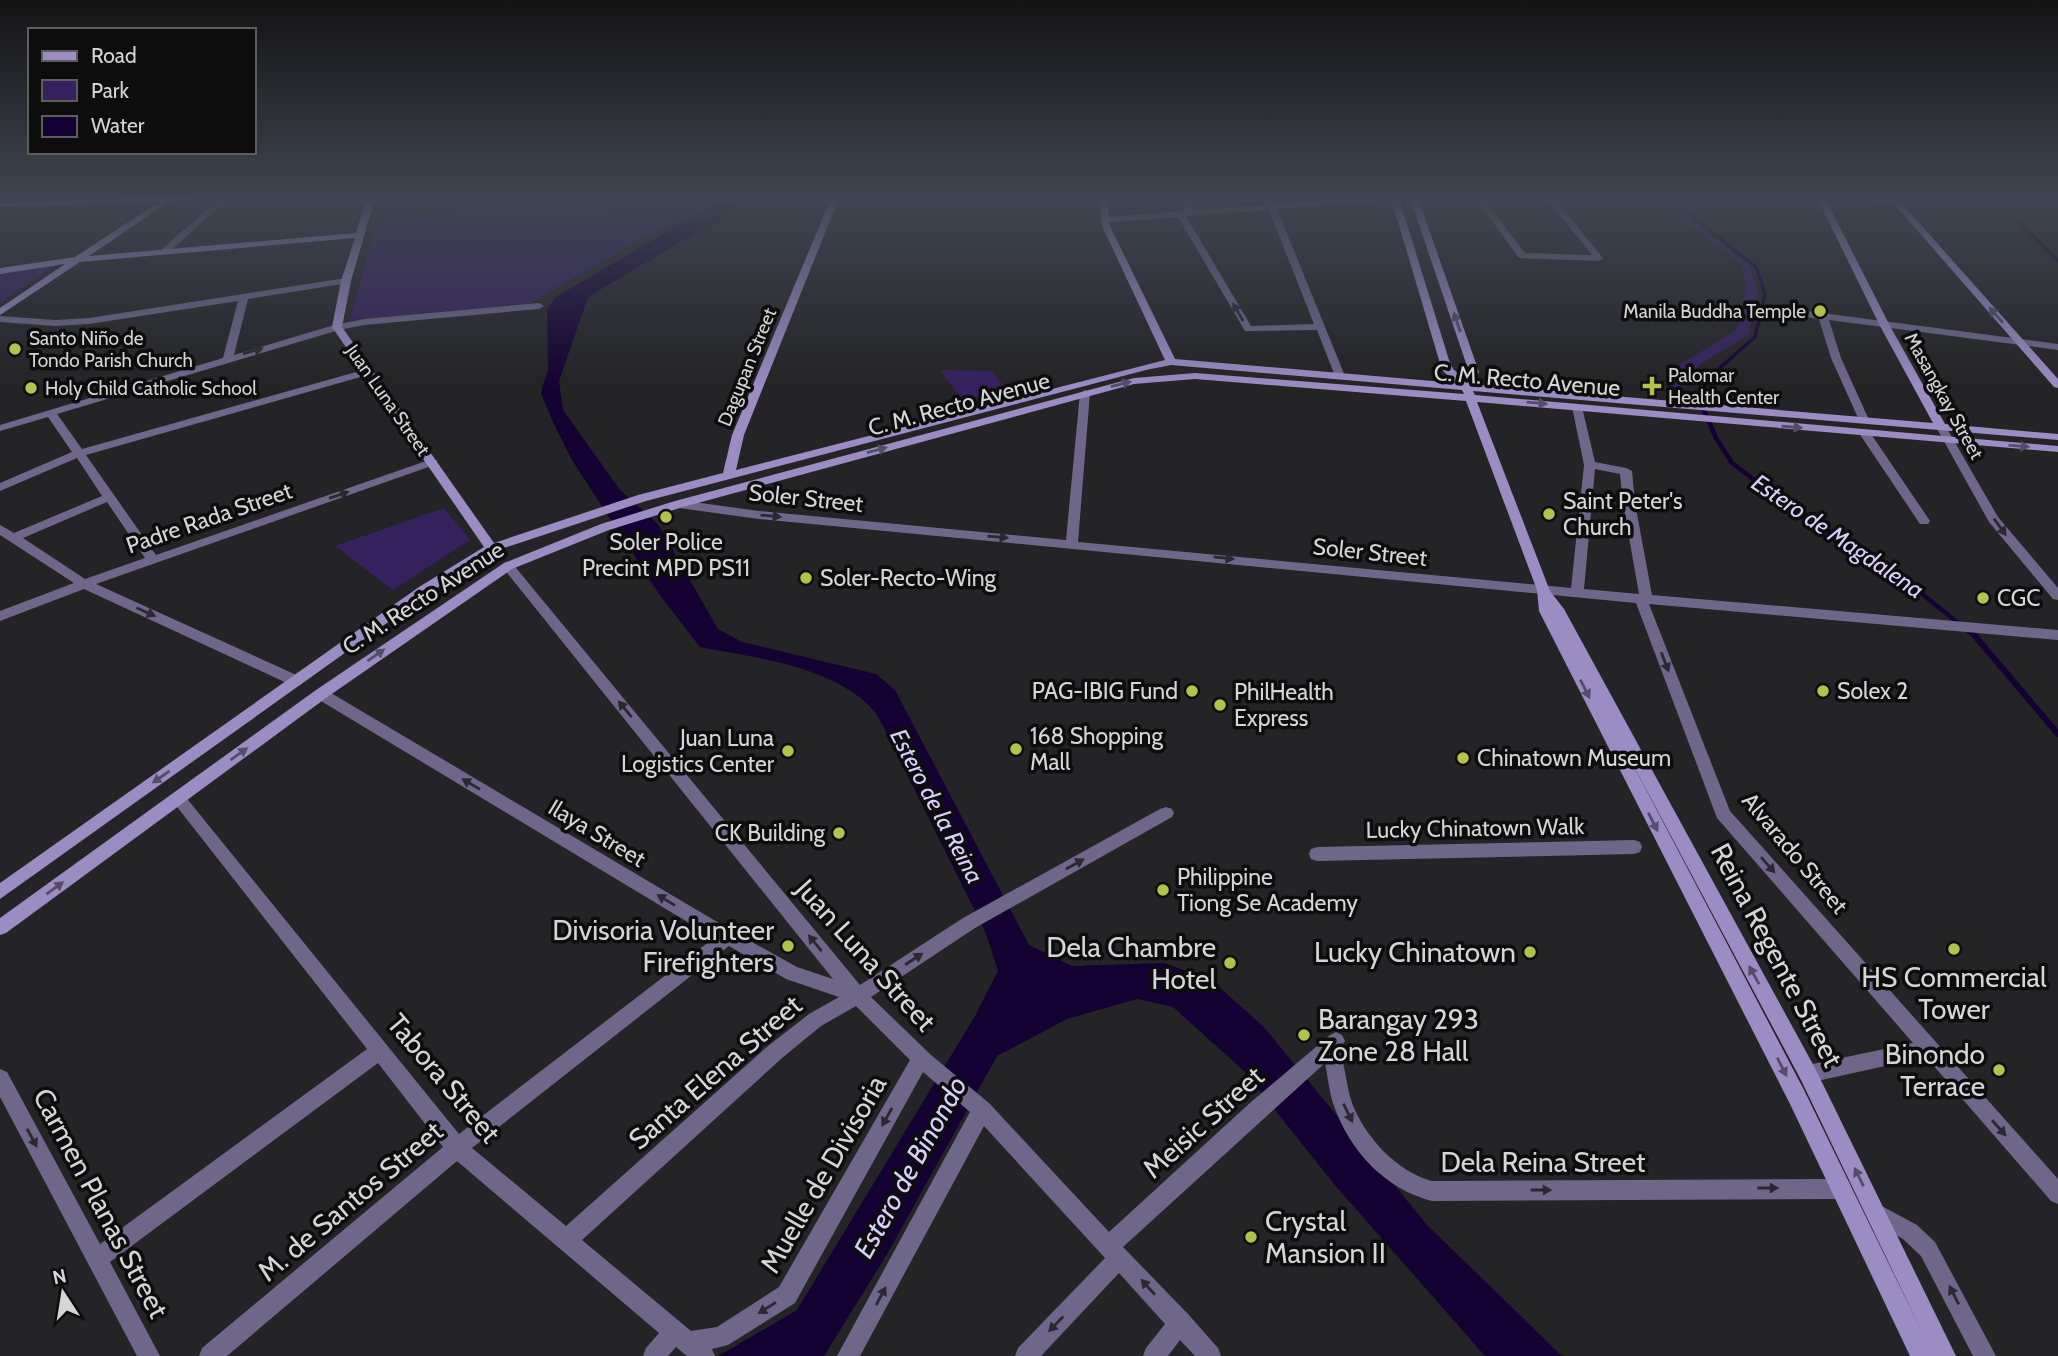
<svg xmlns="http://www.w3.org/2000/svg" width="2058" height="1356" viewBox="0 0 2058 1356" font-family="Cabin,sans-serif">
<rect width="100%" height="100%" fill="#242325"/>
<g fill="#36205e">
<polygon points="1654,198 1663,198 1749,266 1758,292 1748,335 1701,364 1682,380 1685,395 1672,393 1668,380 1669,371 1738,329 1746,287 1742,265"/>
<polygon points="454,204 560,204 683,214 529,304 350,320 376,223 445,215"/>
<polygon points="56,265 0,303 0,274"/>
<polygon points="944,370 992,371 1006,389 963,401 941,372"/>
<polygon points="444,508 470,540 393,590 335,546"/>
</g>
<path fill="#150033" d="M724 198H746L724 216 588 297 559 381 563 410 620 490 657 523 718 629 742 642 876 674 895 690 1029 945 1072 966 1164 963 1211 980 1263 1026 1428 1226 1562 1356H1485L1334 1184 1244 1071 1173 1007 1137 999 1067 1019 997 1056 886 1256 824 1356H718L797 1310 975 1016 998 971 985 931 878 716C841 667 757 658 700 647L659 594 572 460 553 422 541 393 548 369 547 309 556 297Z"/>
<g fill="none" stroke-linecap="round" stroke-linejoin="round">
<g stroke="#150033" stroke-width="3.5">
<polyline points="1669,198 1756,267 1765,294 1755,337 1722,366 1705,385 1704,391"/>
<polyline points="2002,198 2011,215 2058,261"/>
</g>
<polyline stroke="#150033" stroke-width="4.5" points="1705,390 1703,408 1716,438 1732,463 1794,510 1891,569 1977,638"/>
<polyline stroke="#150033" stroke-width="6" points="1975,636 2058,734"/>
<g fill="#6f678a" fill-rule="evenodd">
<polygon points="220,198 229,198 167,254 161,254 161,250"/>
<path d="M1182 198H1190L1194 210 1267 205 1266 198H1272L1275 204 1354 198H1390L1386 200 1277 209 1345 376 1344 378 1340 379 1335 376 1317 330 1245 331 1178 217 1104 223 1100 220 1104 217 1186 211ZM1269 210 1314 324 1251 326 1186 216Z"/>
<polygon points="1475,198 1483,198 1525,253 1592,255 1546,198 1554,198 1603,258 1599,261 1519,258"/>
<polygon points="1856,198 1889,198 1899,201 1895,203 1860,200"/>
<path d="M346 278 349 279V283L248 299 234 355 334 325 364 319 539 303 544 306 539 309 364 325 339 330 57 414 82 449 363 370H371V374L86 455 156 555 429 460H437V464L96 584 301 677 303 681 301 685H291L84 589 0 621V611L74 583 0 535V525L14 533 102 496 77 458 0 491V483L72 452 48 417 0 431V425L223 358 238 301 89 324 55 326 0 322V316L55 320 89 318ZM107 502 145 558 85 579 23 538Z"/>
<polygon points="1768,306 2058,344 2058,350 1829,320 1841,358 1869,420 1864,423 1859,420 1831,358 1819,319 1765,311 1765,307"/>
<path d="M1085 390 1090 393 1078 542 1571 588 1584 465 1572 407 1577 404 1582 407 1595 462 1626 468 1632 471 1635 503 1652 595 2058 630V640L1649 604 1730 811 2058 1179V1204L2051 1201 1926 1057 1808 1083 1801 1080 1799 1074 1801 1068 1808 1065 1913 1043 1717 818 1636 603 759 519 679 508 673 504 679 500 759 511 1066 540 1080 393ZM1595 469 1620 474 1623 503 1639 594 1584 589Z"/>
<polygon points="1941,424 1946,427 1998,517 2058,588 2058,600 2053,599 1989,522 1936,427"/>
<polygon points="1865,430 1869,431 1928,518 1930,521 1928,524 1920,524 1859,433"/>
<path d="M508 562 512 563 860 985 963 918 1160 809 1166 807 1172 809 1174 813 1172 817 975 928 871 997 931 1055 989 1103 1109 1232 1251 1102 1330 1035 1336 1032 1342 1035 1345 1041 1339 1050C1346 1067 1346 1086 1352 1103 1365 1137 1397 1172 1432 1181L1842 1179 1849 1182 1852 1189 1849 1196 1842 1199 1432 1201C1385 1189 1350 1151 1334 1106 1329 1092 1328 1077 1325 1063L1123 1247 1188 1314 1218 1348 1221 1356H1195L1180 1340 1168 1356H1143L1146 1348 1165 1324 1119 1273 1041 1356H1015L1018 1348 1105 1258 984 1126 860 1356H837L970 1112 923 1072 795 1303 728 1345 712 1349 715 1356H687L676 1347 668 1356H643L646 1348 659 1333 457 1161 227 1356H199L202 1348 443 1147 378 1063 110 1262 160 1356H137L0 1097V1069L7 1072 100 1244 367 1049 174 803 171 799 174 795 179 793 184 795 459 1134 714 938 316 698 314 694 316 690H326L734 932 797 967 833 979 504 569 502 566 504 563ZM729 946 786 979 839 997 809 1014 768 1046 566 1226 472 1148ZM856 1006 910 1060 779 1287 717 1327 691 1331 582 1240 782 1058 821 1026Z"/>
<polygon points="1634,840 1640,842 1642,847 1640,852 1634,854 1317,861 1311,859 1309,854 1311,849 1317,847"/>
<polygon points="1878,1204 1917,1225 1935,1242 1996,1356 1973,1356 1921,1256 1903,1239 1871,1221 1868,1214 1871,1207"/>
</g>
<g fill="#9b8cc4" fill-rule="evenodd">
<path d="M127 198H200L196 200 170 201 89 256 356 233 367 198H375L351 281 342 327 494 543 638 495 723 473 732 435 831 198H839L744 435 736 470 1165 360 1102 226 1099 198H1107L1110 226 1175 359 1456 383 1444 372 1439 360 1391 198H1399L1449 360 1453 369 1465 379 1469 372 1410 198H1418L1479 372 1472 384 1933 423 1880 326 1817 198H1825L1890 326 1945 424 2058 434V440L1473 391 1475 395 2058 446V452L1477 402 1550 591 1564 609 1815 1068 1956 1356H1933L1931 1350 1933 1356H1910L1790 1104 1539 611 1537 590 1466 401 1195 379 1134 384 683 507 609 530 512 569 326 698 6 933 0 935V918L316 690 504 563 601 524 675 501 1134 378 1195 373 1464 394 1462 390 1171 365 1146 370 646 501 495 551 429 593 0 899V883L419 587 484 547 332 327 341 281 355 238 80 262 0 315V308L65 264 0 274V268L75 257 159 202 0 207V203ZM1621 742 1801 1080 1923 1334 1804 1090Z"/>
<polygon points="1889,198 1897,198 2058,379 2058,388 2054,387"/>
</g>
</g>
<defs><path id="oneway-solid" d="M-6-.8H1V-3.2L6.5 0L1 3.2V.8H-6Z" transform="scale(1.75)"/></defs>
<g fill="#2a2833">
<use href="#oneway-solid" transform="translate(1238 312) rotate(-120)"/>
<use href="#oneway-solid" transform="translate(253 351) rotate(-16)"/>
<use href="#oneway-solid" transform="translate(339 495) rotate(-19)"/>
<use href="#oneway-solid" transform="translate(771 516) rotate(5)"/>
<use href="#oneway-solid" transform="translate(2000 527) rotate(54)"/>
<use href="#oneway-solid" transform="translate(998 537) rotate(5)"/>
<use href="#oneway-solid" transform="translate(1224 558) rotate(6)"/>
<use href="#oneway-solid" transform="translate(146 612) rotate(24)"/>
<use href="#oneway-solid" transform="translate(1665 662) rotate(69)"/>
<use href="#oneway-solid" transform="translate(625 709) rotate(-129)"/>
<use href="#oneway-solid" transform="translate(471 784) rotate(-149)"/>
<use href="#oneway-solid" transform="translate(1075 864) rotate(-29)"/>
<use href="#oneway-solid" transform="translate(1768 865) rotate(49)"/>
<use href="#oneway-solid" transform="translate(666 900) rotate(-149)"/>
<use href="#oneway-solid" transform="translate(815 943) rotate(-129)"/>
<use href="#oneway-solid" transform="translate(914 959) rotate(-33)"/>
<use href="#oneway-solid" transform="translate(1348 1113) rotate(64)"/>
<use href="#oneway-solid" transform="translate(887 1117) rotate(119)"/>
<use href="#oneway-solid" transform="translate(1999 1128) rotate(48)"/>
<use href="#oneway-solid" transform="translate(32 1138) rotate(62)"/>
<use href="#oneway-solid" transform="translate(1768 1188)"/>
<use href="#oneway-solid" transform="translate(1541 1190)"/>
<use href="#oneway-solid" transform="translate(1148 1287) rotate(-132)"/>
<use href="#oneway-solid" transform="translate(1954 1295) rotate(-117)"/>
<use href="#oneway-solid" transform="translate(881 1296) rotate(-62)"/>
<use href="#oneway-solid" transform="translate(767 1308) rotate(148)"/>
<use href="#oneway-solid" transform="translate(1056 1324) rotate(134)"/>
</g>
<g fill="#544c69">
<use href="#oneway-solid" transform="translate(1996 315) rotate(-132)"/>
<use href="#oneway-solid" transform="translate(1457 322) rotate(-109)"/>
<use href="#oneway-solid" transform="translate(1121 384) rotate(-14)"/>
<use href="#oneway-solid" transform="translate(1537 403) rotate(5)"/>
<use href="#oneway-solid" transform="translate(1792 427) rotate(5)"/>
<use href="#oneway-solid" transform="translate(2019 446) rotate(5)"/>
<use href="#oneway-solid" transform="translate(877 450) rotate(-15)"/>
<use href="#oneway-solid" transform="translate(376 655) rotate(-35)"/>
<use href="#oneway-solid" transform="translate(1585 689) rotate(63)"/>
<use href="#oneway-solid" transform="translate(239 754) rotate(-36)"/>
<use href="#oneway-solid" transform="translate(161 777) rotate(145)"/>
<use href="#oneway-solid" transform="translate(1653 822) rotate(63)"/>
<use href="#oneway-solid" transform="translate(55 888) rotate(-36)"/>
<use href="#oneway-solid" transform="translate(1754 975) rotate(-119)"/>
<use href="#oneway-solid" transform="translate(1782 1067) rotate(63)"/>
<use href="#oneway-solid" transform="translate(1859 1177) rotate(-116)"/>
</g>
<linearGradient id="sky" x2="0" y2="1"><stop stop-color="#141314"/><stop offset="0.51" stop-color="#3f4551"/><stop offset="1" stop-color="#3f4551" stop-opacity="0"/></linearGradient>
<rect width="2058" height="388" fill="url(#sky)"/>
<g fill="#b3c24b" stroke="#0d0d0e" stroke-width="2.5">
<circle cx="1820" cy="311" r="7"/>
<circle cx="15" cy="349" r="7"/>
<path d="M1648.5 375.5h7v7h7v7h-7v7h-7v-7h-7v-7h7z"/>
<circle cx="31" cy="388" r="7"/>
<circle cx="1549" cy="514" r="7"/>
<circle cx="666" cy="517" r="7"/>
<circle cx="806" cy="578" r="7"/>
<circle cx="1983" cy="598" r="7"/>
<circle cx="1192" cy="691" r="7"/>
<circle cx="1823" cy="691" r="7"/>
<circle cx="1220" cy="705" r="7"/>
<circle cx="1016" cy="749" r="7"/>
<circle cx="788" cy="751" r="7"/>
<circle cx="1463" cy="758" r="7"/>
<circle cx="839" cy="833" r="7"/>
<circle cx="1163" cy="890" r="7"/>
<circle cx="788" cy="946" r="7"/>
<circle cx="1954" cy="949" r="7"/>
<circle cx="1530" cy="952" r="7"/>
<circle cx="1230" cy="963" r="7"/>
<circle cx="1304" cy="1035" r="7"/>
<circle cx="1999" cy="1070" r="7"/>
<circle cx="1251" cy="1237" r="7"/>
</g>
<g text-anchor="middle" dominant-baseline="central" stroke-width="7" stroke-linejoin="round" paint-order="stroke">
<g font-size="19" fill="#d5d5d6" stroke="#0d0d0e" text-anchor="start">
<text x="1806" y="311" text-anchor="end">Manila Buddha Temple</text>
<text x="29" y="338">Santo Niño de<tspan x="29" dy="22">Tondo Parish Church</tspan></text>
<text x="1668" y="375">Palomar<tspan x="1668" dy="22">Health Center</tspan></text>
<text x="45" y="388">Holy Child Catholic School</text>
</g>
<g font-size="19" fill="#d5d5d6" stroke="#0d0d0e">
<text transform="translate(747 367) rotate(-68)">Dagupan Street</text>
<text transform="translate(1944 396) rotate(61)">Masangkay Street</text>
<text transform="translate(388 400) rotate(55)">Juan Luna Street</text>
</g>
<g font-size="23" fill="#d5d5d6" stroke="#0d0d0e">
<text transform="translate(1527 380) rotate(5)">C. M. Recto Avenue</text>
<text transform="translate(959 404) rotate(-15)">C. M. Recto Avenue</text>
<text transform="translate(806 498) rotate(6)">Soler Street</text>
<text transform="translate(209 518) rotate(-19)">Padre Rada Street</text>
<text transform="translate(1370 552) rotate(6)">Soler Street</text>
<text transform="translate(423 598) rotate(-33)">C. M. Recto Avenue</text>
<text transform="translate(1475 828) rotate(-1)">Lucky Chinatown Walk</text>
<text transform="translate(597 833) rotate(31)">Ilaya Street</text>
<text transform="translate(1795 853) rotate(50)">Alvarado Street</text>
</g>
<g font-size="23" fill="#d5d5d6" stroke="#0d0d0e" text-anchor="start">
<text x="1563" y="501">Saint Peter's<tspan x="1563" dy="26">Church</tspan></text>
<text x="666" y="542" text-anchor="middle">Soler Police<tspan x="666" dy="26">Precint MPD PS11</tspan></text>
<text x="820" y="578">Soler-Recto-Wing</text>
<text x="1997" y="598">CGC</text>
<text x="1178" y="691" text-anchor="end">PAG-IBIG Fund</text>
<text x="1837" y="691">Solex 2</text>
<text x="1234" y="692">PhilHealth<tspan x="1234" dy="26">Express</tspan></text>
<text x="1030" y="736">168 Shopping<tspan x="1030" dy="26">Mall</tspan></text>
<text x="774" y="738" text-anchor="end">Juan Luna<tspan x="774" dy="26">Logistics Center</tspan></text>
<text x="1477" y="758">Chinatown Museum</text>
<text x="825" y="833" text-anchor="end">CK Building</text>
<text x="1177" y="877">Philippine<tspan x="1177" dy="26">Tiong Se Academy</tspan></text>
</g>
<g font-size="24" font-style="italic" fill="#d9cffb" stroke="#0d0d0e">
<text transform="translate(1838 536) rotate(34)">Estero de Magdalena</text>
<text transform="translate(937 806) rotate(62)">Estero de la Reina</text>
</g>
<g font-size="28" fill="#d5d5d6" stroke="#0d0d0e" text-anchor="end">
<text x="774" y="930">Divisoria Volunteer<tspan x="774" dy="32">Firefighters</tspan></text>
<text x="1216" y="947">Dela Chambre<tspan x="1216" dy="32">Hotel</tspan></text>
<text x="1516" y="952">Lucky Chinatown</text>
<text x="1954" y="977" text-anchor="middle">HS Commercial<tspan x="1954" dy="32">Tower</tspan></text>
<text x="1318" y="1019" text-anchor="start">Barangay 293<tspan x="1318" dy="32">Zone 28 Hall</tspan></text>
<text x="1985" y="1054">Binondo<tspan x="1985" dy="32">Terrace</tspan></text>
<text x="1265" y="1221" text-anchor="start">Crystal<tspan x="1265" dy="32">Mansion II</tspan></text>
</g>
<g font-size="28" fill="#d5d5d6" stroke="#0d0d0e">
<text transform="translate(866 955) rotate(48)">Juan Luna Street</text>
<text transform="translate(1777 955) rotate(62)">Reina Regente Street</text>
<text transform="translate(715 1072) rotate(-41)">Santa Elena Street</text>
<text transform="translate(444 1078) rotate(50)">Tabora Street</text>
<text transform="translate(1203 1122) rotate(-42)">Meisic Street</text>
<text x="1543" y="1162">Dela Reina Street</text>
<text transform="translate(823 1174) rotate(-60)">Muelle de Divisoria</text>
<text transform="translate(350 1201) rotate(-40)">M. de Santos Street</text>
<text transform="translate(101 1203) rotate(62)">Carmen Planas Street</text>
</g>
<g font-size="28" font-style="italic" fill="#d9cffb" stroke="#0d0d0e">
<text transform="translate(910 1167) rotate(-61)">Estero de Binondo</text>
</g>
</g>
<rect x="28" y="28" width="228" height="126" fill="#0d0d0e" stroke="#5d5d5e" stroke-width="2"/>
<rect x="42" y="51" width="35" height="10" fill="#9b8cc4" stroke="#5d5d5e" stroke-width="2"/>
<text x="91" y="63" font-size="21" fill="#d5d5d6">Road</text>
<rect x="42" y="80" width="35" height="21" fill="#36205e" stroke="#5d5d5e" stroke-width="2"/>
<text x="91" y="98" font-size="21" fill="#d5d5d6">Park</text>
<rect x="42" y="116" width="35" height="21" fill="#150033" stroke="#5d5d5e" stroke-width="2"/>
<text x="91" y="133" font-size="21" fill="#d5d5d6">Water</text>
<g transform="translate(63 1293) rotate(348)" stroke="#0d0d0e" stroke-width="5" paint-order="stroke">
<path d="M0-5L12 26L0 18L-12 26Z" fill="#d5d5d6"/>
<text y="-10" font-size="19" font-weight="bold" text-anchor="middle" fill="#d5d5d6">N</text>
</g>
</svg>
